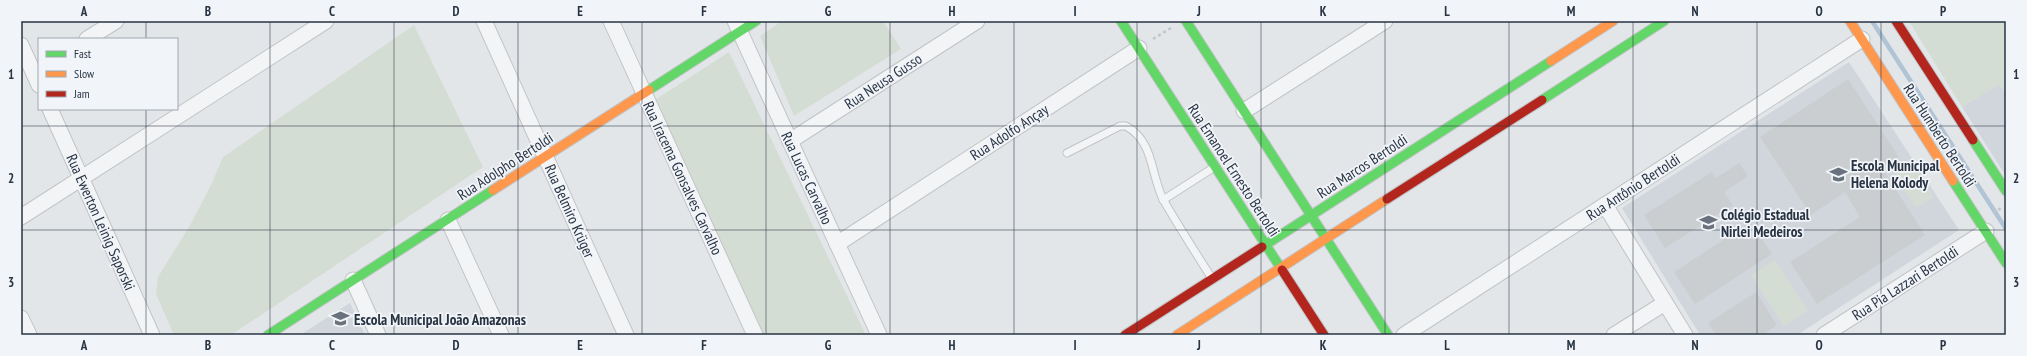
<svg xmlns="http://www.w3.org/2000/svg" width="2027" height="356" viewBox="0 0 2027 356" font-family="'PT Sans Narrow',sans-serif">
<rect width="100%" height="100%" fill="#e3e6e9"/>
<g fill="#d1d6dc">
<polygon points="1849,62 1959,230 1797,335 1700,335 1622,208"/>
<polygon points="1998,84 2006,92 2006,176 1962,107"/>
<polygon points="350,303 365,335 300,335"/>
</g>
<g fill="#d4ddd4">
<polygon points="782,21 883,21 901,49 794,116 760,36"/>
<polygon points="1914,21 2006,21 2006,92 1998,85 1962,107 1910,23"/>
<polygon points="414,25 483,167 231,335 174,335 156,294 158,277 189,227 211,185 223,157"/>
<polygon points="729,52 866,335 759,335 650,103"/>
<polygon points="1912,162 1934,197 1916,208 1894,174"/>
<polygon points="1775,260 1808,310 1784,326 1751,275"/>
</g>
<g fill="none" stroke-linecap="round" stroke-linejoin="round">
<polyline stroke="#b1c4d5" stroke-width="4.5" points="1872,21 2006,229"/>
</g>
<g fill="#cbced1">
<polygon points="1848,79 1899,157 1882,168 1925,235 1817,304 1790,262 1860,217 1845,192 1811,215 1760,137"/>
<polygon points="1739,163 1748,176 1724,192 1733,205 1665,248 1644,215 1712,172 1716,178"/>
<polygon points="1751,222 1772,254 1695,304 1674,272"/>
<polygon points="1756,292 1777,325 1762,335 1716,335 1708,323"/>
</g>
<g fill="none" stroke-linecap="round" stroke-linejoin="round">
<defs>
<g id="lane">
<path d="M1067 153 1120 126H1126C1155 142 1150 175 1164 201 1179 227 1195 252 1211 277"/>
<polyline points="1163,200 1213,168"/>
</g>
<g id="street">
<polyline points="484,21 626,335"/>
<polyline points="611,21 755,335"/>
<polyline points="735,21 879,335"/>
<polyline points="87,39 116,21"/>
<polyline points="21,45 39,85"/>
<polyline points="50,109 152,335"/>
<polyline points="1244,111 1385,21"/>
<polyline points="790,141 977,21"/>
<polyline points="1605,205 1685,335"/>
<polyline points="21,217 326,21"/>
<polyline points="448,220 501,335"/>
<polyline points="837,244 1139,48"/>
<polyline points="353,280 378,335"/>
<polyline points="21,318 29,335"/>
<polyline points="1404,335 1862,39"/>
<polyline points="1614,335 1665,303"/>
<polyline points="1824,335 1986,231"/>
</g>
<g id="fast">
<polyline points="1121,21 1282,270"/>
<polyline points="1186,21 1388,335"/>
<polyline points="649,90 756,21"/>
<polyline points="1542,100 1664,21"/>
<polyline points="1973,140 2006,191"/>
<polyline points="1953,181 2006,263"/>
<polyline points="1262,247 1551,61"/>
<polyline points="268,335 493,190"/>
</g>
<g id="slow">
<polyline points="1850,21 1953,181"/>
<polyline points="1551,61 1613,21"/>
<polyline points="493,190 649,90"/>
<polyline points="1177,335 1387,199"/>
</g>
<g id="jam">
<polyline points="1896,21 1973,140"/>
<polyline points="1387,199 1542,100"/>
<polyline points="1282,270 1324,335"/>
<polyline points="1125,335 1262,247"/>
</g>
</defs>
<use href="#lane" stroke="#c1c4c7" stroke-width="9"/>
<use href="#street" stroke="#c1c4c7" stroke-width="17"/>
<use href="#fast" stroke="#c1c4c7" stroke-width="11"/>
<use href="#slow" stroke="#c1c4c7" stroke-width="11"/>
<use href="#jam" stroke="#c1c4c7" stroke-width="11"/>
<g stroke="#c2c5c9" stroke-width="2.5" stroke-dasharray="3 3" stroke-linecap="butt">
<polyline points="1153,39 1171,28"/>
<polyline points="1993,213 2003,207"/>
</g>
<use href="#lane" stroke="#f3f4f5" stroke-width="7"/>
<use href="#street" stroke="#f3f4f5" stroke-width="15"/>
<use href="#fast" stroke="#63d668" stroke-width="9"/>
<use href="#slow" stroke="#ff974d" stroke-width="9"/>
<use href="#jam" stroke="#b3261e" stroke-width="9"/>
</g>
<path fill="none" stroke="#293443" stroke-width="1" stroke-opacity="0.55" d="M146 21V39M270 21V335M394 21V335M518 21V335M642 21V335M766 21V335M890 21V335M1014 21V335M1137 21V335M1261 21V335M1385 21V335M1509 21V335M1633 21V335M1757 21V335M1881 21V335M146 109V335M21 126H2006M21 230H2006"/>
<defs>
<symbol id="school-bare" viewBox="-9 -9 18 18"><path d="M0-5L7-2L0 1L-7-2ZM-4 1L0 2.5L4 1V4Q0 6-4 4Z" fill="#6a727d" stroke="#f1f4f8" stroke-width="2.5" paint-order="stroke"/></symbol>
</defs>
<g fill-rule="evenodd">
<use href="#school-bare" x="1826" y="162" width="25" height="25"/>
<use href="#school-bare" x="1696" y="210" width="25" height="25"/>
<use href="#school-bare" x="328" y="306" width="25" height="25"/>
</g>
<g text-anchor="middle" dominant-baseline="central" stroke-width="3.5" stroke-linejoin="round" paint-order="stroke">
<g font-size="15" fill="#293443" stroke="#f1f4f8">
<text transform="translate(883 81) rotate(-33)">Rua Neusa Gusso</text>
<text transform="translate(1009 132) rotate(-33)">Rua Adolfo Ançay</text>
<text transform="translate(1940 135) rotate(57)">Rua Humberto Bertoldi</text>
<text transform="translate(505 166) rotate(-33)">Rua Adolpho Bertoldi</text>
<text transform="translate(1362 166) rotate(-33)">Rua Marcos Bertoldi</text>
<text transform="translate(1234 170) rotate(57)">Rua Emanoel Ernesto Bertoldi</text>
<text transform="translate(683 178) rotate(65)">Rua Iracema Gonsalves Carvalho</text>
<text transform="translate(807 178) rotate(65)">Rua Lucas Carvalho</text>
<text transform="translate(1633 187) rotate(-33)">Rua Antônio Bertoldi</text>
<text transform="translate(570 211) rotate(66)">Rua Belmiro Krüger</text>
<text transform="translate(101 222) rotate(66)">Rua Ewerton Leinig Saporski</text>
<text transform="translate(1905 283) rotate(-33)">Rua Pia Lazzari Bertoldi</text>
</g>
<g font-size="15" font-weight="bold" fill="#293443" stroke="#f1f4f8" text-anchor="start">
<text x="1851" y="165">Escola Municipal<tspan x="1851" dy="17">Helena Kolody</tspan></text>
<text x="1721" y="214">Colégio Estadual<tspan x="1721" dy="17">Nirlei Medeiros</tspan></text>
<text x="354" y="319">Escola Municipal João Amazonas</text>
</g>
</g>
<rect width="2027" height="356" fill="none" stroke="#f1f4f8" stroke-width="44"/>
<rect x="38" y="38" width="140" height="72" fill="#f1f4f8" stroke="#a1a7b0"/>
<rect x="46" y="51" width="20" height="6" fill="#63d668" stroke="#a1a7b0"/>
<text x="74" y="58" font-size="12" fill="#293443">Fast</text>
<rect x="46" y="71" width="20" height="6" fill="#ff974d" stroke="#a1a7b0"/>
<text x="74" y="78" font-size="12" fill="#293443">Slow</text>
<rect x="46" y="91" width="20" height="6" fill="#b3261e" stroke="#a1a7b0"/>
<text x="74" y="98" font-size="12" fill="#293443">Jam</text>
<rect x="22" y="22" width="1983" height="312" fill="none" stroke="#293443" stroke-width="1.5"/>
<g font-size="13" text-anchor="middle" font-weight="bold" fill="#293443">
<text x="84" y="16">A</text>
<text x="208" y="16">B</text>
<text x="332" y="16">C</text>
<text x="456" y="16">D</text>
<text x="580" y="16">E</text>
<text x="704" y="16">F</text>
<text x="828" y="16">G</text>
<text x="952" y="16">H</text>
<text x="1075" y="16">I</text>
<text x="1199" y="16">J</text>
<text x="1323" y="16">K</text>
<text x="1447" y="16">L</text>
<text x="1571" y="16">M</text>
<text x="1695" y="16">N</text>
<text x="1819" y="16">O</text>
<text x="1943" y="16">P</text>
<text x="11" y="79">1</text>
<text x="2016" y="79">1</text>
<text x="11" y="183">2</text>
<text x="2016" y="183">2</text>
<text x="11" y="287">3</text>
<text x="2016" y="287">3</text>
<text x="84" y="350">A</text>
<text x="208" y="350">B</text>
<text x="332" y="350">C</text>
<text x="456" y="350">D</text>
<text x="580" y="350">E</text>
<text x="704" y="350">F</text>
<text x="828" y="350">G</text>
<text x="952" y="350">H</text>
<text x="1075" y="350">I</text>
<text x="1199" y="350">J</text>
<text x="1323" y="350">K</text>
<text x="1447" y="350">L</text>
<text x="1571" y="350">M</text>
<text x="1695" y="350">N</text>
<text x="1819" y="350">O</text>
<text x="1943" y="350">P</text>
</g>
</svg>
